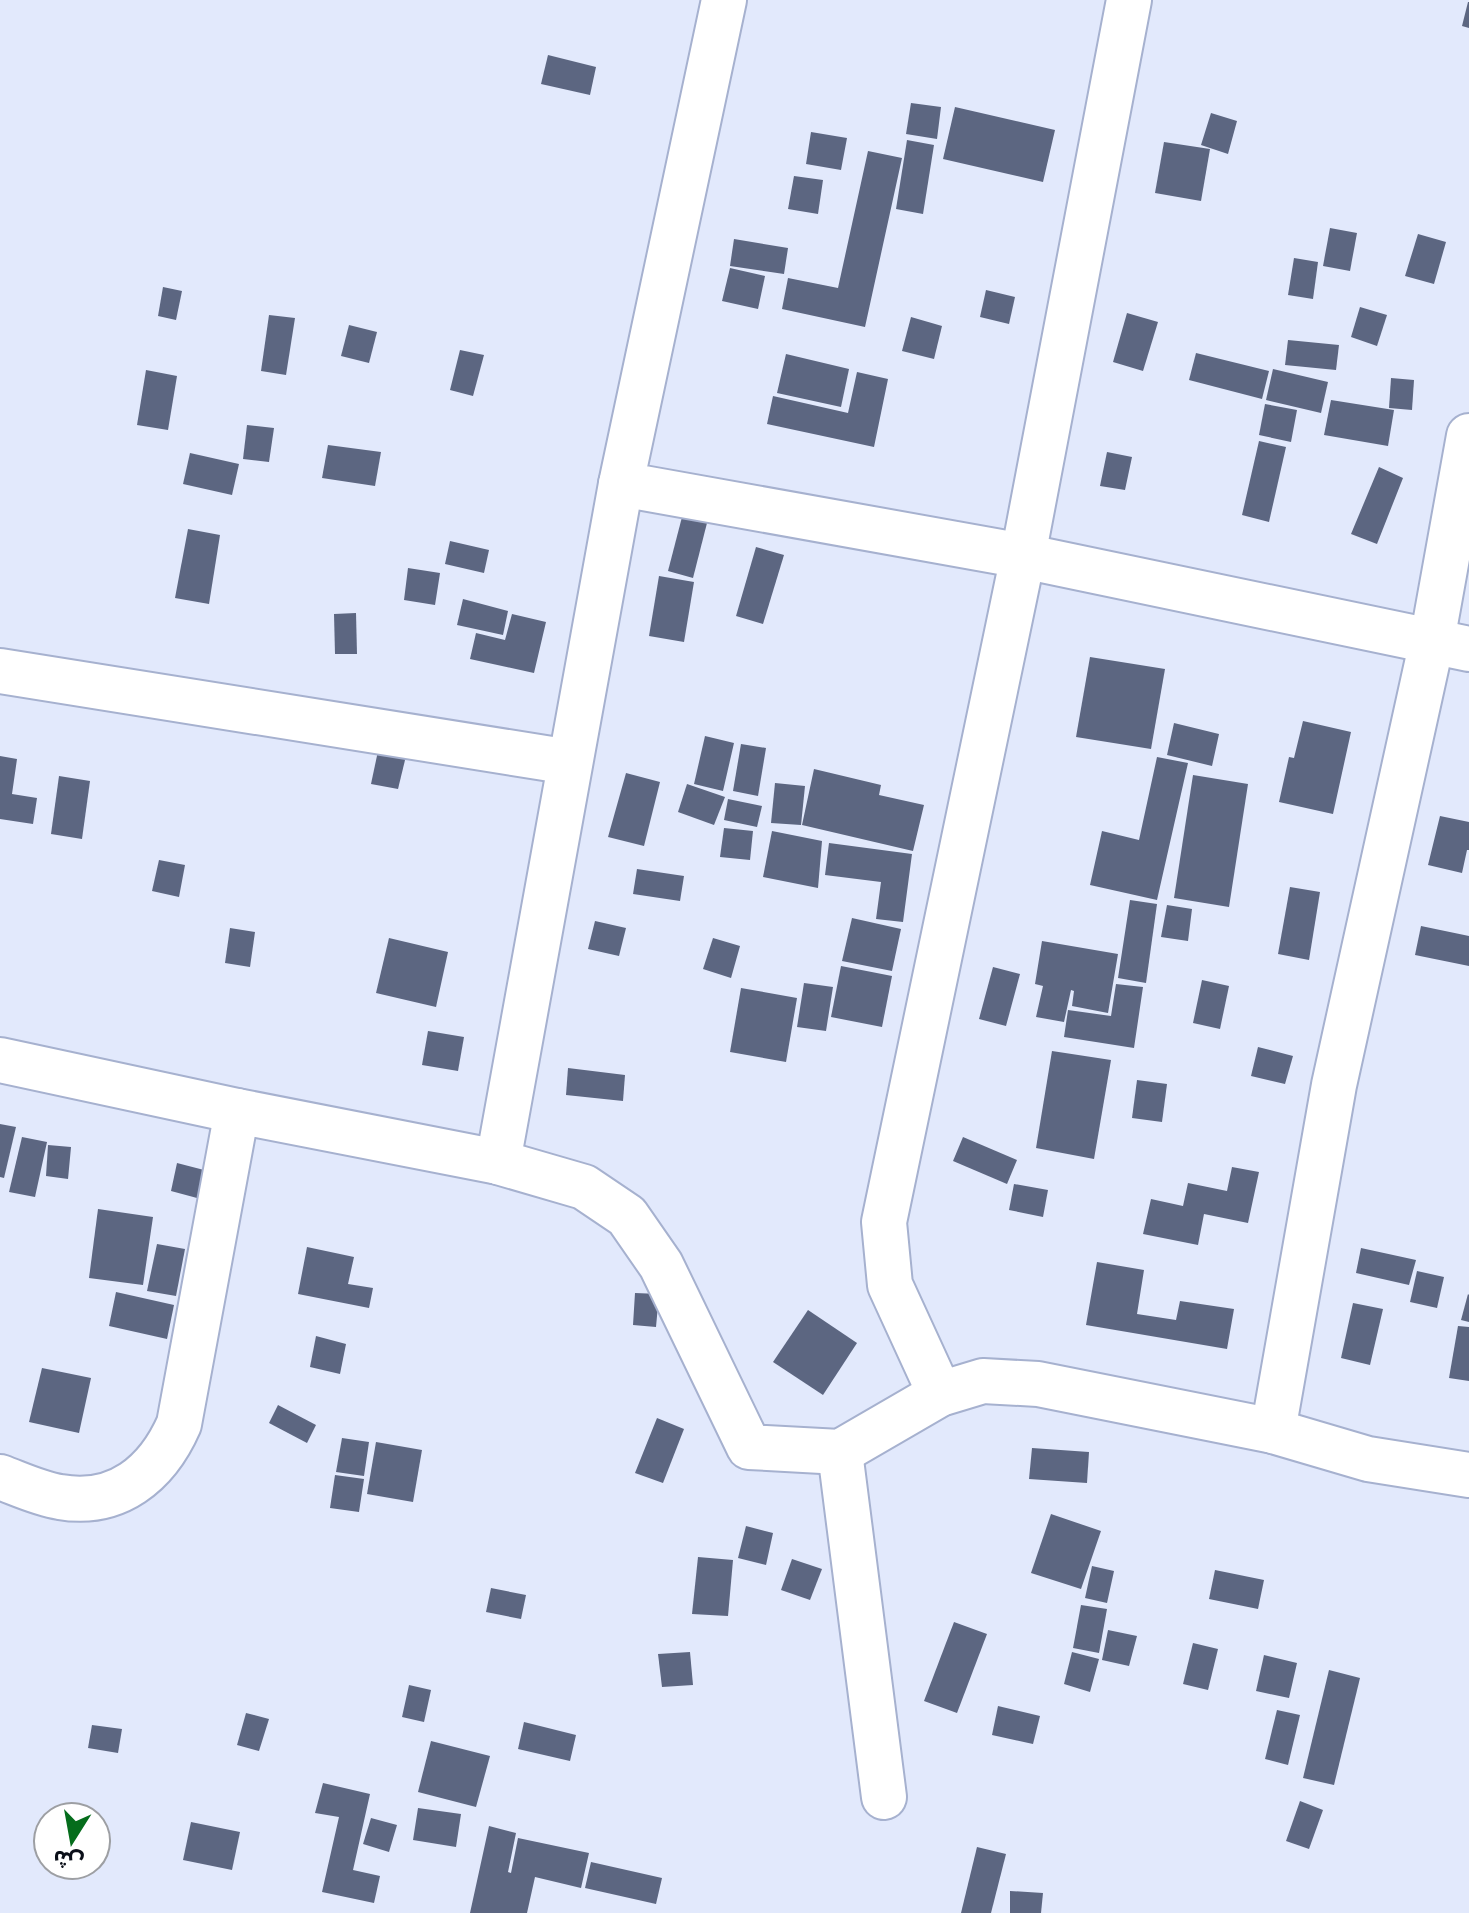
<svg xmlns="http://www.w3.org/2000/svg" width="1469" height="1913" viewBox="0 0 1469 1913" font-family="'PT Sans','Noto Sans Arabic',sans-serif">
<rect width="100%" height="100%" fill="#e2e9fc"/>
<g fill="#5c6681">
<polygon points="1468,2 1469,2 1469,28 1462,26"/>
<polygon points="548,55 596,67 590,95 541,84"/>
<polygon points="911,103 941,107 937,139 906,134"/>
<polygon points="955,107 1055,130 1043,182 943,159"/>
<polygon points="1211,113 1237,121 1228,154 1201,145"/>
<polygon points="811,132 847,138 841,170 806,164"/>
<polygon points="907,140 934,145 923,214 896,209"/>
<polygon points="1164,142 1210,149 1201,201 1155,193"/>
<polygon points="868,151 902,158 865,327 782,309 788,278 838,288"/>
<polygon points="794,176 823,180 818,214 788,209"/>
<polygon points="1330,228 1357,233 1350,271 1323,266"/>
<polygon points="1418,234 1446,242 1434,284 1405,276"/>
<polygon points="734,239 788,248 784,274 730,266"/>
<polygon points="1294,258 1318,262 1313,299 1288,295"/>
<polygon points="730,268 765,276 758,309 722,301"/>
<polygon points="163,287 182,291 176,320 158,316"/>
<polygon points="986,290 1015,297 1009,324 980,317"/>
<polygon points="1360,307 1387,315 1377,346 1351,337"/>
<polygon points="1127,313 1158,322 1143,371 1113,362"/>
<polygon points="269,315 295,318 286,375 261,371"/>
<polygon points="911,317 942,326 934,359 902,351"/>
<polygon points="349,325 377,332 369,363 341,356"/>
<polygon points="1288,340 1339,345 1336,370 1285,365"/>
<polygon points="460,350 484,355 473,396 450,390"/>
<polygon points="1196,353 1269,371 1262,399 1189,380"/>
<polygon points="786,354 849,369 841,407 777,393"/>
<polygon points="1273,369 1328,382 1321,413 1266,400"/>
<polygon points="146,370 177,376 168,430 137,425"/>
<polygon points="857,372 888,379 874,447 767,424 773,396 848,413"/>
<polygon points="1391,378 1414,380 1412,410 1389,408"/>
<polygon points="1331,400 1394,410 1388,446 1324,435"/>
<polygon points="1265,404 1297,410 1291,442 1259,435"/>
<polygon points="247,425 274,428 269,462 243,459"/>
<polygon points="1259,441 1286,447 1269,522 1242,515"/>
<polygon points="328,445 381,452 375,486 322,478"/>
<polygon points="1107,452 1132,457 1125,490 1100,486"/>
<polygon points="190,453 239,464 232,495 183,484"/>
<polygon points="1379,467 1403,478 1377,544 1351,534"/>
<polygon points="682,517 707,523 693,578 668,571"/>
<polygon points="188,529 220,535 209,604 175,598"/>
<polygon points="450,541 489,550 484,573 445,564"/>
<polygon points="756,547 784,555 763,624 736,616"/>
<polygon points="408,568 440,573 435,605 404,600"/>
<polygon points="659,576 694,582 684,642 649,636"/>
<polygon points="463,599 508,611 503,635 457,625"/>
<polygon points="356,613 357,654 335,654 334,614"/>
<polygon points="512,614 546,622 534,673 470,659 476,633 505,640"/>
<polygon points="1090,657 1165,669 1151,749 1076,737"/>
<polygon points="1303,721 1351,732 1333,814 1279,802 1289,757 1294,758"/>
<polygon points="1174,723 1219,734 1212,766 1167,755"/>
<polygon points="705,736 734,743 723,791 694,784"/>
<polygon points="741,744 766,748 758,796 733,791"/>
<polygon points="378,751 406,756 398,789 371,784"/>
<polygon points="0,756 17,759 12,794 37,798 33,824 0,819"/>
<polygon points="1157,757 1188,763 1157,900 1090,885 1102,831 1139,840"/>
<polygon points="814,769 881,785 879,795 924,805 913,851 802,825"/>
<polygon points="626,773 660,782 644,846 608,837"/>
<polygon points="1193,775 1248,784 1229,907 1174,898"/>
<polygon points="59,776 90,781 82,839 51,834"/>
<polygon points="775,783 805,786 801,825 771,823"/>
<polygon points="687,784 725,797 714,825 678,812"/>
<polygon points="728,799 762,806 757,827 724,820"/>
<polygon points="1440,816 1469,822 1469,850 1467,850 1462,873 1428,865"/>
<polygon points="724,828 753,831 750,860 720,857"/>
<polygon points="772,831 822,841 818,888 763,877"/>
<polygon points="829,843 912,854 903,922 876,919 881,882 825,875"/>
<polygon points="159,860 185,865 179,897 152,891"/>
<polygon points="637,869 684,876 680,901 633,894"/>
<polygon points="1290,887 1320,892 1309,960 1278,954"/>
<polygon points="1130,900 1157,904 1146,983 1118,978"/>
<polygon points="1167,905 1192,909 1188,941 1161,937"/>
<polygon points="852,918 901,929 892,971 842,961"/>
<polygon points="595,921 626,928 619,956 588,949"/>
<polygon points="1421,926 1469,936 1469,966 1415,955"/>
<polygon points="230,928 255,932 250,967 225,963"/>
<polygon points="389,938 448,952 436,1007 376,993"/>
<polygon points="713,938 740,946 731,978 703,969"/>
<polygon points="1042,941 1118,954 1108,1013 1072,1006 1074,991 1071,990 1064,1022 1036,1017 1043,986 1035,984"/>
<polygon points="841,966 892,976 882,1027 831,1017"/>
<polygon points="993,967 1020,974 1006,1026 979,1019"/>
<polygon points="1202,980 1229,986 1220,1029 1193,1023"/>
<polygon points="804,983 833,987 826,1031 797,1027"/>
<polygon points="1116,984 1143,987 1134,1048 1064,1037 1068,1010 1111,1016"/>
<polygon points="741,988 797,998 786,1062 730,1052"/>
<polygon points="428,1031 464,1037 458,1071 422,1065"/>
<polygon points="1258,1047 1293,1056 1285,1084 1251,1076"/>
<polygon points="1052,1051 1111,1060 1094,1159 1036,1148"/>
<polygon points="568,1068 625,1075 623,1101 566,1095"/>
<polygon points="1137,1080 1167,1084 1162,1122 1132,1118"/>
<polygon points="0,1124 16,1127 4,1178 0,1177"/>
<polygon points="22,1137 47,1142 35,1197 9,1192"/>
<polygon points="963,1137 1017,1160 1007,1184 953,1161"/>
<polygon points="48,1145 71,1147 68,1179 46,1176"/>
<polygon points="177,1163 204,1170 197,1198 171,1191"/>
<polygon points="1232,1167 1259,1172 1248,1223 1204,1214 1198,1245 1143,1234 1151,1199 1183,1206 1188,1183 1227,1191"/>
<polygon points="1014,1184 1048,1190 1043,1217 1009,1210"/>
<polygon points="98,1209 153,1217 143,1285 89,1278"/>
<polygon points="157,1244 185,1249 176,1296 147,1291"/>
<polygon points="307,1247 354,1257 348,1284 373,1288 369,1308 298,1294"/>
<polygon points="1361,1248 1416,1260 1409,1285 1356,1273"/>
<polygon points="1097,1262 1144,1270 1137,1314 1176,1320 1180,1301 1234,1309 1227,1349 1086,1325"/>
<polygon points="1417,1271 1444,1277 1437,1308 1410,1302"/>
<polygon points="116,1292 174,1305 167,1339 109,1326"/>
<polygon points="635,1293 659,1294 656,1327 633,1325"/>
<polygon points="1468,1294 1469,1295 1469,1322 1461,1320"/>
<polygon points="1353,1303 1383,1309 1370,1365 1341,1358"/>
<polygon points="808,1310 857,1343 823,1395 773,1362"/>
<polygon points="1458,1326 1469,1327 1469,1381 1449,1378"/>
<polygon points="316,1336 346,1344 340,1374 310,1367"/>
<polygon points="42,1368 91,1378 79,1433 29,1422"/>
<polygon points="278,1405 316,1425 307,1443 269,1423"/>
<polygon points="657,1418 684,1429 663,1483 635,1473"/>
<polygon points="342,1438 369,1442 364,1476 336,1472"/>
<polygon points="376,1442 422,1450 413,1502 367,1494"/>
<polygon points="1032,1448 1089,1452 1087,1483 1029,1479"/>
<polygon points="335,1475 364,1479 359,1512 330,1508"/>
<polygon points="1051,1514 1101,1531 1081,1589 1031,1573"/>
<polygon points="746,1526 773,1533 766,1565 738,1558"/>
<polygon points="698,1557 733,1560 728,1616 692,1614"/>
<polygon points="792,1559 822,1569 810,1600 781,1590"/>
<polygon points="1092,1566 1114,1571 1107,1603 1085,1598"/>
<polygon points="1215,1570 1264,1580 1258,1609 1209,1599"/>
<polygon points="491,1588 526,1595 521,1619 486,1612"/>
<polygon points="1081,1605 1107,1609 1099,1653 1073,1648"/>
<polygon points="954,1622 987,1634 957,1713 924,1701"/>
<polygon points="1108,1630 1137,1636 1129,1666 1102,1660"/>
<polygon points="1193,1643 1218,1649 1208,1690 1183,1684"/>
<polygon points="690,1652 693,1685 662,1687 658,1654"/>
<polygon points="1072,1652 1099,1659 1090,1692 1064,1684"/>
<polygon points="1264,1655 1297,1663 1289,1698 1256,1691"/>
<polygon points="1329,1670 1360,1678 1334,1785 1303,1778"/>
<polygon points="409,1685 431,1690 424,1722 402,1717"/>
<polygon points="998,1706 1040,1716 1033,1744 992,1735"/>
<polygon points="1277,1710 1300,1715 1288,1765 1265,1759"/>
<polygon points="246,1713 269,1719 259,1751 237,1745"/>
<polygon points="524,1722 576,1735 570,1761 518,1749"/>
<polygon points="92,1725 122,1729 118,1753 88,1748"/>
<polygon points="431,1741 490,1756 476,1807 418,1792"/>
<polygon points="323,1783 370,1794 353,1870 380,1876 374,1903 322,1892 339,1817 315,1813"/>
<polygon points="1300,1801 1323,1810 1309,1849 1286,1841"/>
<polygon points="418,1808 461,1814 456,1847 413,1840"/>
<polygon points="371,1818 397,1825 389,1852 363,1844"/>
<polygon points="191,1822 240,1832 232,1870 183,1860"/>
<polygon points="489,1826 516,1833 508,1872 511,1873 518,1838 589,1853 581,1888 535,1877 527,1913 470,1913"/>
<polygon points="977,1847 1006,1854 991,1913 961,1913"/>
<polygon points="591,1862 662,1878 656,1904 585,1888"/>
<polygon points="1010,1891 1043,1893 1041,1913 1010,1913"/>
</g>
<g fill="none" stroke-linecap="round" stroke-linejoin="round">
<defs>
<g id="street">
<polyline points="724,0 621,484 1023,556 1469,649"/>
<polyline points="0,671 570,762"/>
<polyline points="0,1060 237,1111 498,1162 584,1187 627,1216 661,1265 749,1447 840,1452 940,1394 983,1381 1038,1384 1273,1431 1368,1459 1469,1475"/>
<polyline points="498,1162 621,484"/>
<polyline points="940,1394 890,1285 884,1222 1023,556 1129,0"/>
<polyline points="1273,1431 1334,1085 1432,641 1469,436"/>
<polyline points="840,1452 884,1797"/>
<path d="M0 1477C19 1484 40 1494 60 1497 117 1507 157 1474 179 1424L237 1111"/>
</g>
</defs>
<use href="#street" stroke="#a6b1cf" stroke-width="48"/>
<use href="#street" stroke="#fff" stroke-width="44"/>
</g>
<g transform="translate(72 1841) rotate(191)"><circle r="38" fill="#ffffff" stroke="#9d9fa3" stroke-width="2"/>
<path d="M0-6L14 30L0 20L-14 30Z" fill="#056d1c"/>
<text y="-12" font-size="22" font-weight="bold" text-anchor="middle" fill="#0b0f19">ش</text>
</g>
</svg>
